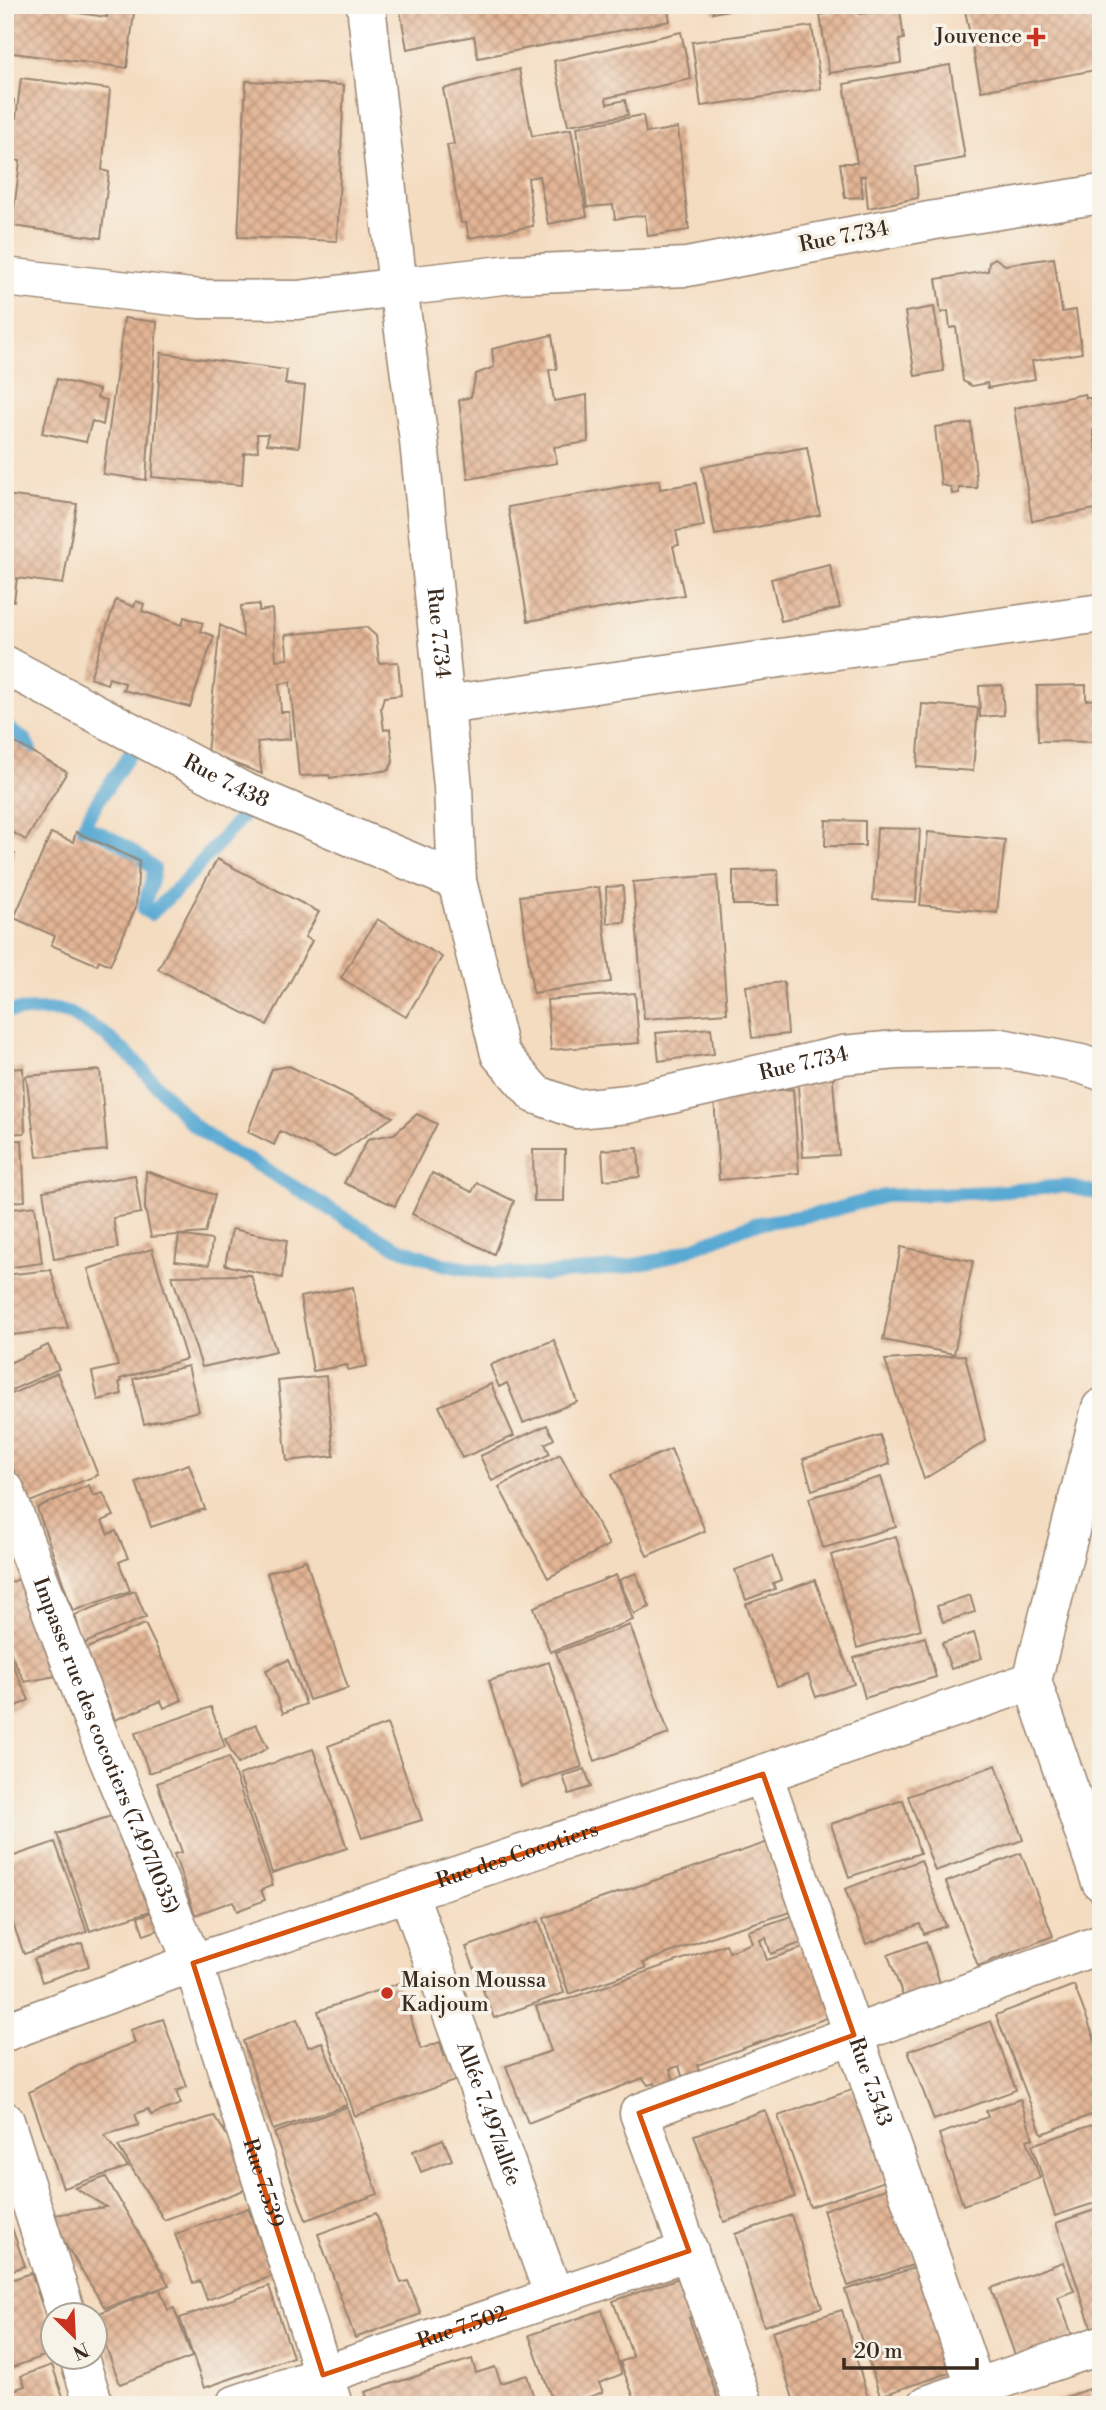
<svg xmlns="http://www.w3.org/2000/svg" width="1106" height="2410" viewBox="0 0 1106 2410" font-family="'Libre Bodoni',serif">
<defs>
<pattern id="building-cross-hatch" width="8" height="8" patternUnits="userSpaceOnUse" patternTransform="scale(1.75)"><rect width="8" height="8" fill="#e3b595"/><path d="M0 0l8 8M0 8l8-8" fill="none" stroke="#b99379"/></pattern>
</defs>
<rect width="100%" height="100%" fill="#f7f3e8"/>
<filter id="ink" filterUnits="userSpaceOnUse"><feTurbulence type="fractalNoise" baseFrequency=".0143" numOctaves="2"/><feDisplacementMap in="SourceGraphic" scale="14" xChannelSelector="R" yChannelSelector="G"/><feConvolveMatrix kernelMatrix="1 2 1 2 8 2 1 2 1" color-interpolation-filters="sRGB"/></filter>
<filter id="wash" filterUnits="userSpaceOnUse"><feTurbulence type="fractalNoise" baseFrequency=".00686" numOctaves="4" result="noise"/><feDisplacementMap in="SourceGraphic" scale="28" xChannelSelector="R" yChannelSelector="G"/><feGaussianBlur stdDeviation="1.57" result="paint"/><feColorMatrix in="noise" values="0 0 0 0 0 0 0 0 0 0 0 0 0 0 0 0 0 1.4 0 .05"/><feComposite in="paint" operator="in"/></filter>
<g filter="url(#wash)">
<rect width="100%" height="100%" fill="#f4dcc0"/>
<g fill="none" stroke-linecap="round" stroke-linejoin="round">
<g stroke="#59a9d3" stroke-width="14">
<polyline points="5,725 25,740 30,750 26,758 18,762"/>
<path d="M134 748 94 807 83 827C109 833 135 852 154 869 153 884 145 895 144 910L151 914 180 886 253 804"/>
<polyline points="5,1011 56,1010 71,1014 103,1033 133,1059 192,1124 225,1148 250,1160 346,1219 396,1247 446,1265 492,1273 542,1275 623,1267 661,1260 754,1224 822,1213 884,1196 994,1192 1065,1186 1101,1194"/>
</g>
</g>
<g id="blocks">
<g fill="url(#building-cross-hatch)">
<polygon points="5,5 44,8 45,5 73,5 71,12 107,17 108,5 135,5 127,68 5,52"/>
<polygon points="399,5 667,5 670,21 478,58 474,36 407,49"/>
<polygon points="712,5 745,5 745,7 713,13"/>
<polygon points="964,5 1101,5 1101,69 981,91"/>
<polygon points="857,8 859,14 900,10 904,39 899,40 901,63 829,73 820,15"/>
<polygon points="812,26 821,89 701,106 692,42"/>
<polygon points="681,32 691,79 606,98 607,104 625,100 628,115 568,125 554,61"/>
<polygon points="950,65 965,158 915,167 918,198 868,208 865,176 860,176 863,197 845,198 840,163 857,163 844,84"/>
<polygon points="519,69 532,136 571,129 587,216 548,224 539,176 528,178 533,226 469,238 466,223 461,223 447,145 454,144 443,89"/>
<polygon points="21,78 110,89 102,170 109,172 101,238 12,226 20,161 11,159"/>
<polygon points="246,81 344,85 337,241 238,237"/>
<polygon points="5,98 14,100 7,161 5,161"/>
<polygon points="643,115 646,133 678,128 689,230 648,236 645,215 615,219 613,205 587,207 577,127"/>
<polygon points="995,258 1005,265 1054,258 1062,312 1076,310 1082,353 1032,361 1035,379 988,388 987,383 972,386 963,381 956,327 950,328 948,311 941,313 936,279 988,271 989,262"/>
<polygon points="934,307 944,371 915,376 905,312"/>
<polygon points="124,318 157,322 146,480 103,474"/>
<polygon points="552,335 557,369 549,370 554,401 587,395 588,442 554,447 557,463 468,479 459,400 471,397 476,374 494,367 492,349"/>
<polygon points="161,353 287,370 285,384 305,386 299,447 267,444 268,434 257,434 258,451 244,453 242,485 152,477"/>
<polygon points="57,379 99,390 97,398 107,400 103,425 92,421 86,442 42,433"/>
<polygon points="1085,394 1086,398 1091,398 1097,431 1093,431 1101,473 1101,508 1032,521 1014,408"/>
<polygon points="971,423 977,488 959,488 959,493 952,494 951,487 941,485 935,427"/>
<polygon points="807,447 820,515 715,535 702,467"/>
<polygon points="659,480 660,489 696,483 704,526 676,531 679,545 673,546 684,595 528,621 508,507"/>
<polygon points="5,495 77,504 63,584 17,578 14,601 5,600"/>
<polygon points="830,565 840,608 781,621 771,579"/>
<polygon points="116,600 134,607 136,601 144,604 142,611 182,625 184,617 203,623 200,631 214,636 190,707 123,690 125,683 109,678 107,684 90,678"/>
<polygon points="259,604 259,611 272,609 276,660 288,659 285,635 366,627 376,636 379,663 398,662 401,695 384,697 381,708 384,730 390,729 393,762 389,770 330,778 329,775 299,776 290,682 279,684 281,712 289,712 290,739 257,742 262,774 207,753 220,625 243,637 241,606"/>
<polygon points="1002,685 1004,715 980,717 979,686"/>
<polygon points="1086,685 1086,700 1101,699 1101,742 1038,741 1037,686"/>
<polygon points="922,704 978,708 973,771 917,767"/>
<polygon points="5,737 67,772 26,840 5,828"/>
<polygon points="826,820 865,821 865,846 825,846"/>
<polygon points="877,828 920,829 916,902 873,900"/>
<polygon points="76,832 139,861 136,907 110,965 99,960 97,965 51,945 55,936 14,918 51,833 73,842"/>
<polygon points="928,832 1005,840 997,913 920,905"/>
<polygon points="5,848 15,854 5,869"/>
<polygon points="217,859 319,912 305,937 312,941 267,1025 158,969"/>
<polygon points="778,870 779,905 733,905 733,871"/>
<polygon points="717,875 727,1013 644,1019 633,882"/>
<polygon points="623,886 625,922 607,923 606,887"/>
<polygon points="599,887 611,982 533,993 520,896"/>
<polygon points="377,919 442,957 406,1017 341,978"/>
<polygon points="784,982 788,1034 752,1038 746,986"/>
<polygon points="635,993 639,1043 551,1050 547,1000"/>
<polygon points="711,1028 714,1054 659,1061 656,1033"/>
<polygon points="289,1066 393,1117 334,1157 280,1131 274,1145 248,1132 272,1069"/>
<polygon points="23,1068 25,1133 5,1134 5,1069"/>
<polygon points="832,1068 839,1155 803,1157 797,1071"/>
<polygon points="100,1070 107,1150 37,1157 26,1076"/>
<polygon points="793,1089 799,1173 719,1180 714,1095"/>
<polygon points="417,1114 437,1124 395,1206 344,1183 368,1139 394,1134"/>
<polygon points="22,1140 25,1201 5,1202 5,1141"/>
<polygon points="638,1148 640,1177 604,1180 602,1150"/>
<polygon points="533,1150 565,1150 564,1201 534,1201"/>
<polygon points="146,1171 215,1195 205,1233 151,1237 145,1208"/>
<polygon points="432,1173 472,1192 477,1183 514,1201 494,1254 412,1214"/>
<polygon points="135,1175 141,1213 113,1218 118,1248 54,1259 43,1191"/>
<polygon points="35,1206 42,1263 5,1268 5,1210"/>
<polygon points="232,1229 287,1240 282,1278 225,1265"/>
<polygon points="179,1235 212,1240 209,1265 175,1261"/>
<polygon points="901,1247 973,1261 954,1354 883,1340"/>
<polygon points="152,1249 186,1359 120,1379 121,1382 119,1382 122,1394 98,1400 92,1372 118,1366 88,1269"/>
<polygon points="51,1270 68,1328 5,1336 5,1275"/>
<polygon points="251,1275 276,1351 202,1367 172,1276"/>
<polygon points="353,1287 367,1366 348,1370 347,1365 313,1371 300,1297"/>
<polygon points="554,1340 577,1402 523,1423 507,1383 499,1387 490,1365"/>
<polygon points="48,1345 59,1369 5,1393 5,1365"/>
<polygon points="965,1355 986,1441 924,1479 885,1360"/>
<polygon points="188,1366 199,1411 144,1424 133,1379"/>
<polygon points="57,1373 98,1475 30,1502 5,1453 5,1397"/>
<polygon points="326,1376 334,1456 287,1461 278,1381"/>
<polygon points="491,1384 514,1436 462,1458 439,1406"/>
<polygon points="547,1425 554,1439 545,1444 550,1454 492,1481 480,1456"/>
<polygon points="880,1435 890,1464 812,1490 803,1459"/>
<polygon points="671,1449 705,1531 647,1556 612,1474"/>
<polygon points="560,1454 609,1545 548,1578 499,1487"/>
<polygon points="189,1464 205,1509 151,1527 136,1482"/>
<polygon points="881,1477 896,1527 823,1548 809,1498"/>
<polygon points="89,1485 93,1496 103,1493 114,1516 102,1521 108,1534 116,1531 128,1558 119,1562 130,1591 73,1611 37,1508"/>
<polygon points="896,1536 921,1629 857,1648 831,1555"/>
<polygon points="772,1556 781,1580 773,1583 775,1589 746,1600 735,1570"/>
<polygon points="306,1560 348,1688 309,1700 267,1573"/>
<polygon points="636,1573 650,1607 634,1614 619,1580"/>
<polygon points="30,1574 61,1675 25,1682 5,1644 5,1585"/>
<polygon points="616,1575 633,1620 550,1652 534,1607"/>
<polygon points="815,1580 854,1684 816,1697 808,1675 777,1686 746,1604"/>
<polygon points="135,1591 146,1617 83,1644 75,1615"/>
<polygon points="970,1595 975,1612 943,1622 937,1606"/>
<polygon points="145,1624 182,1700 164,1708 161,1701 115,1720 85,1649"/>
<polygon points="630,1625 669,1734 595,1761 556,1652"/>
<polygon points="974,1633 982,1658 951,1669 942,1643"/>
<polygon points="925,1637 936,1677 865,1698 854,1658"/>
<polygon points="8,1655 29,1700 5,1712 5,1656"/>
<polygon points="288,1660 306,1704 283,1713 266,1670"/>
<polygon points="549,1662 582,1767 521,1786 489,1681"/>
<polygon points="211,1707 225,1747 149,1773 135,1733"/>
<polygon points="256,1724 268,1748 238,1764 225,1739"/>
<polygon points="387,1724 422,1820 362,1838 328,1746"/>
<polygon points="313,1749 347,1848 272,1873 239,1775"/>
<polygon points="229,1757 273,1885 261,1890 265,1900 237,1911 233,1901 195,1915 174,1854 182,1852 157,1783"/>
<polygon points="996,1765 1023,1840 935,1871 908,1796"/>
<polygon points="585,1769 591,1787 569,1794 563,1776"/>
<polygon points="903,1800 920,1853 849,1877 831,1824"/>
<polygon points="129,1810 162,1907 90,1931 57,1834"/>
<polygon points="777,1839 801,1909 724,1932 643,1963 646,1968 569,1994 544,1918"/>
<polygon points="55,1842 87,1932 24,1954 5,1901 5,1859"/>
<polygon points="1021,1853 1053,1936 978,1966 946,1882"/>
<polygon points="921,1860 946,1926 924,1934 920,1924 866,1944 845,1889"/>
<polygon points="158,1910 164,1928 144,1935 138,1917"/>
<polygon points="803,1912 812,1939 771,1954 766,1938 760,1940 767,1960 812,1945 835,2015 697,2065 700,2073 683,2079 679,2066 670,2069 677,2088 659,2095 655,2083 648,2085 643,2078 528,2123 506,2066 551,2051 536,2006 568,1999 726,1944 729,1952 752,1943 748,1931"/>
<polygon points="539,1921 564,1993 494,2018 466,1947"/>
<polygon points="926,1941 941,1986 904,1999 888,1955"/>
<polygon points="82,1943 89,1966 42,1982 34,1959"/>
<polygon points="5,1944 11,1961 5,1963"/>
<polygon points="399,1983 421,2049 440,2042 444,2056 458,2052 466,2077 355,2116 318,2011"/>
<polygon points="1074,1985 1101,2056 1101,2111 1042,2134 996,2015"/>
<polygon points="163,2019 187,2087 176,2091 181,2104 151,2115 148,2109 135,2114 139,2125 104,2135 128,2167 63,2188 29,2092 78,2066 135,2042 130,2030"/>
<polygon points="297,2019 308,2047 322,2042 347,2105 273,2130 243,2041"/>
<polygon points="991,2021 1016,2090 934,2120 908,2051"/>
<polygon points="868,2084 900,2176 810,2207 778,2116"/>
<polygon points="1020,2099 1033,2138 1027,2140 1040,2178 963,2205 939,2134 988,2117 986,2111"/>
<polygon points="347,2107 378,2194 306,2220 274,2133"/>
<polygon points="765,2110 795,2197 724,2222 694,2135"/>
<polygon points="214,2116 260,2184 164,2220 118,2146"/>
<polygon points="1101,2122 1101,2201 1055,2216 1032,2145"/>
<polygon points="443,2139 452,2160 421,2172 413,2151"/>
<polygon points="106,2177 169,2285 105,2308 48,2216 106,2207 75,2188"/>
<polygon points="891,2187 916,2264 848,2286 823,2210"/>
<polygon points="5,2208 25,2266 5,2273"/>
<polygon points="248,2208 273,2276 207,2300 200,2281 193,2283 175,2234"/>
<polygon points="1101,2208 1101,2333 1094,2335 1056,2223"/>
<polygon points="376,2213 401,2283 408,2281 421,2314 355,2338 318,2234"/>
<polygon points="791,2215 822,2307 764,2326 735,2234"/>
<polygon points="1063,2262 1074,2291 1058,2297 1073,2338 1016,2358 991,2288"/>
<polygon points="923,2265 958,2370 880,2396 845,2290"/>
<polygon points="31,2273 52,2334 52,2353 5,2370 5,2282"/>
<polygon points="682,2277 695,2316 689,2318 720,2405 637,2405 620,2362 633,2357 613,2301"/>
<polygon points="269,2286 293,2357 204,2388 180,2318"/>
<polygon points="160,2289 168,2310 174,2308 192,2357 120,2384 94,2315"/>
<polygon points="602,2310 622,2374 599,2383 603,2392 567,2405 554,2405 529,2335"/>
<polygon points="842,2310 870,2405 795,2405 772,2331"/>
<polygon points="472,2359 476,2373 495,2367 501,2383 527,2375 536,2405 370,2405 365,2392"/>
<polygon points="52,2365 66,2405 5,2405 5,2393 25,2386 21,2376"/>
<polygon points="1089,2389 1095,2405 1046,2405 1046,2404"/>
</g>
</g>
</g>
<g filter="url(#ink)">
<use href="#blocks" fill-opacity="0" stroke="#98836f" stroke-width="2"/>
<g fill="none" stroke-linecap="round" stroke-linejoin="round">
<defs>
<g id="minor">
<path id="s1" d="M1101 194 935 220 687 267 512 274 398 287 419 441 453 787 457 881 500 1054 535 1094 576 1109 628 1104 843 1055 897 1050 1001 1048 1081 1064 1101 1071"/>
<polyline points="5,277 200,299 298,300 398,287 366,5"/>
<path id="s2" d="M5 665 242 791 457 881"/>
<polyline points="445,705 1101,613"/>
<path id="s3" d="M5 1490 102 1744 193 1963 333 2405"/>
<path id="s4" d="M763 1774 976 2388"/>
<path id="s5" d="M408 1892 554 2296"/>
<path id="s6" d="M5 2032 173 1970 763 1774 1032 1681"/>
<polyline points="5,2121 67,2316"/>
<polyline points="79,2358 94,2405"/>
<path id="s7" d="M235 2405 689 2251"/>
<polyline points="744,2405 639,2113 1101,1944"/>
<polyline points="927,2405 1101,2345"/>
</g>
<polyline id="major" points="1101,1408 1032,1681 1101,1882"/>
</defs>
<use href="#minor" stroke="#98836f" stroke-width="41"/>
<use href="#major" stroke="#98836f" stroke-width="41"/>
<use href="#minor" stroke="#fff" stroke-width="38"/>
<use href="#major" stroke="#fff" stroke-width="38"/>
</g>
</g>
<path fill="none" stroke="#d7540e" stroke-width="5" stroke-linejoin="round" d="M763 1774 854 2035 639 2113 689 2251 323 2375 193 1963Z"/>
<g fill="#c8321e" stroke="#f7f3e8" stroke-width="2.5">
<path d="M1032.5 26.5h7v7h7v7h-7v7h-7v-7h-7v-7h7z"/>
<circle cx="387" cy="1993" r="7"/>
</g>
<g text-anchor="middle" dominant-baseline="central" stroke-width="7" stroke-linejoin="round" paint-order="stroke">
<g font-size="21" fill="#3b2a1e" stroke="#f7f3e8" text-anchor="end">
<text x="1022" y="37">Jouvence</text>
<text x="401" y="1981" text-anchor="start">Maison Moussa<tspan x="401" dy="24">Kadjoum</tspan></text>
</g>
<g font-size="21" fill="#3b2a1e" stroke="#f7f3e8">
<text transform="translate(844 237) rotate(-11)">Rue 7.734</text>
<text stroke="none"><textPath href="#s1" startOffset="1059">Rue 7.734</textPath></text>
<text stroke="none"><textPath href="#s2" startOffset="250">Rue 7.438</textPath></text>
<text stroke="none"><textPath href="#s1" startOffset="1815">Rue 7.734</textPath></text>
<text stroke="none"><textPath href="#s3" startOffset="275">Impasse rue des cocotiers (7.497/1035)</textPath></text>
<text stroke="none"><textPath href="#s6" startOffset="542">Rue des Cocotiers</textPath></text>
<text stroke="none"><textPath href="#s4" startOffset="326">Rue 7.543</textPath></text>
<text stroke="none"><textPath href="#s5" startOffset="236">Allée 7.497/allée</textPath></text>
<text stroke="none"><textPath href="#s3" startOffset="740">Rue 7.539</textPath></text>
<text stroke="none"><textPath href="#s7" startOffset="240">Rue 7.502</textPath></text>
</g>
</g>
<rect width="1106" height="2410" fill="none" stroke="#f7f3e8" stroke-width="28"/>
<g transform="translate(74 2336) rotate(156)"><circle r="33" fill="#f7f3e8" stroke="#aca397" stroke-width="2"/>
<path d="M0-5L12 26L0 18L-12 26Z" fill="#c8321e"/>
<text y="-10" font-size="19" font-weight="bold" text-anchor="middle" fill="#3b2a1e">N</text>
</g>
<path d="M844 2358v10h133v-10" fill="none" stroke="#3b2a1e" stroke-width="3.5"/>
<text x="854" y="2358" font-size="21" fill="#3b2a1e" stroke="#f7f3e8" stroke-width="5" paint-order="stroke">20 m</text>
</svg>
